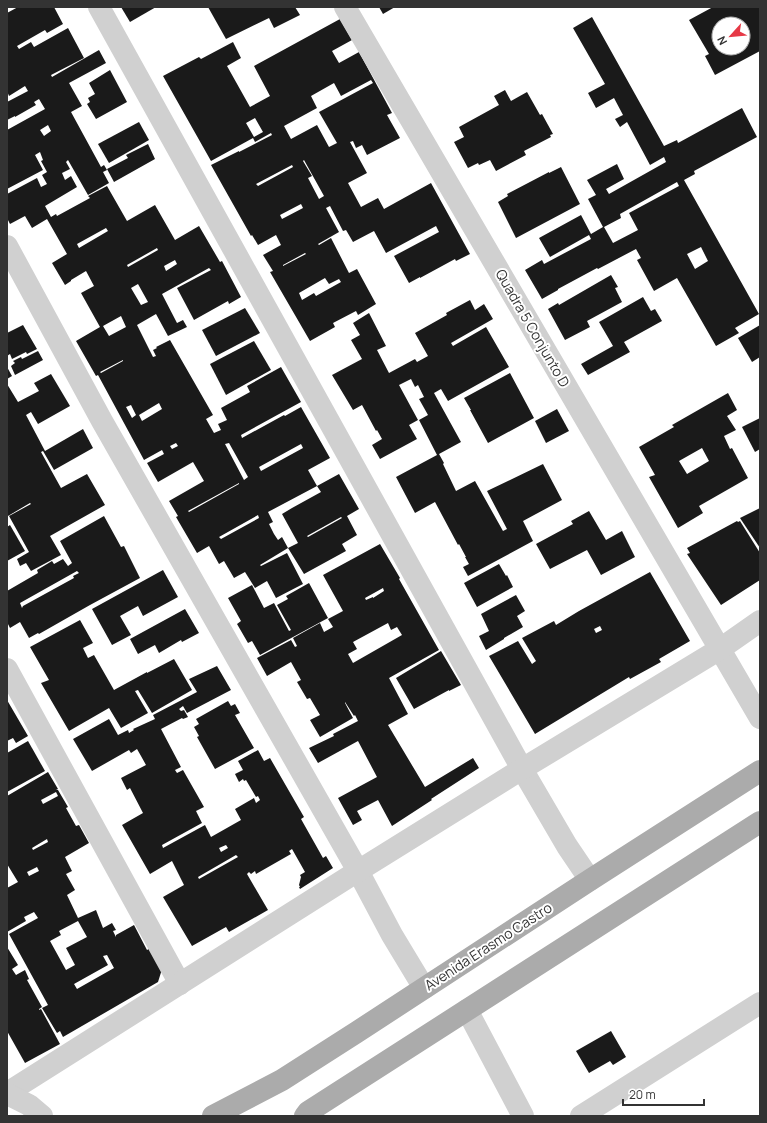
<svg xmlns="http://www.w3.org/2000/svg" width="767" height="1123" viewBox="0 0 767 1123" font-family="Manrope,sans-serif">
<rect width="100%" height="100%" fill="#fff"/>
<g fill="#1a1a1a" fill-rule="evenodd">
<path d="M18 7H54L63 24 47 33 45 30 17 46 19 49 31 42 34 47 68 28 84 58 51 75 52 77 99 50 106 63 69 83 82 106 71 112 101 167 104 165 107 170 103 172 109 183 88 195 68 160 66 162 70 169 62 173 65 180 71 176 77 187 45 206 51 217 56 214 57 216 90 198 88 196 107 186 127 221 155 205 175 240 199 226 220 262 222 261 241 297 229 304 228 301 194 320 177 288 211 270 209 268 162 294 177 323 183 320 187 327 168 336 156 314 137 325 153 357 156 356 153 350 157 348 156 347 170 340 213 415 206 419 214 433 221 430 218 424 227 420 221 408 250 392 247 386 281 367 301 402 241 435 242 438 284 415 285 416 301 407 330 458 308 470 317 486 339 474 359 509 347 516 357 535 342 544 346 551 304 574 288 548 298 543 282 514 292 508 321 492 317 486 268 512 273 522 269 524 274 534 278 540 282 537 288 548 260 565 261 566 287 553 303 584 276 598 267 581 255 588 245 572 234 578 224 561 219 564 209 546 197 553 176 517 178 516 169 501 204 481 193 462 158 482 147 463 164 454 162 450 144 460 98 375 96 376 76 341 100 327 81 293 94 286 86 271 71 280V281L65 285 52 263 67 254 47 219 32 228 25 216 10 224 7 218V194L37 178 41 187 47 184 42 175 47 172 41 161 43 160 40 152 35 155 43 170 7 189V130L45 109 39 99 34 102 36 105 15 117V116L7 120V102L28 91 25 86 9 96 7 91V13ZM48 125 51 131 44 136 40 130ZM106 228 108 231 79 248 77 244ZM157 248 158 250 128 267 127 265ZM175 260 177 264 166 271 164 266ZM138 284 148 302 141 305 131 288ZM121 316 126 327 109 336 103 326ZM123 360V361L101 373 100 372ZM159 403 162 409 142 421 139 415ZM131 405 136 415 132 418 126 407ZM176 443 178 446 172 449 170 446ZM229 443 248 477 244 480 225 444ZM301 444 303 448 261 471 259 467ZM239 483V484L189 512 188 511ZM258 515 259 518 221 539 219 537ZM341 517 342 518 308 537 307 536Z"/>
<polygon points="121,7 156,7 130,22"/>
<polygon points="208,7 295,7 300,15 274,28 269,18 226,39"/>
<polygon points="379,7 395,7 383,14"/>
<path d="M713 7H760V51L715 75 705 56 709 54 689 20ZM719 24H743V48H719Z"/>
<path d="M592 17 664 146 677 140 678 143 742 108 757 137 694 171 695 174 684 180 759 314 735 328 739 333 716 346 677 278 654 291 637 260 641 258 636 249 598 269 597 268 558 289V290L542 299 525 270 542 260 544 264 591 239 589 235 550 257 539 238 581 215 591 234 603 227 588 199 596 195 587 180 617 164 624 179 606 189 609 194 666 162 664 157 650 165 627 122 620 127 615 119 623 115 614 98 596 108 588 93 605 84 573 28ZM677 182 679 186 629 213 638 230 613 243 604 227 621 218 620 214ZM701 247 708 261 695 269 687 254Z"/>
<path d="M340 19 352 40 332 51 339 63 359 52 392 113 387 115 400 138 367 155 362 145 356 148 353 141 350 142 367 173 348 183 361 207 378 198 384 209 431 183 470 254 456 261 455 259 420 278V277L409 283 394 256 439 232 436 226 386 253 374 231 353 242 346 230 343 231 330 206 326 208 339 232 318 244 319 245 331 238 349 273 357 269 376 304 358 315 356 311 333 323 335 327 310 341 270 272 273 271 263 255 281 245 276 235 258 245 252 235 251 236 211 165 239 151V152L272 135 271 133 255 142 253 138 211 161 163 76 199 57 201 59 233 42 241 58 227 66 250 107 270 96 254 66ZM371 80 373 83 319 112 337 143 329 147 317 125 291 139 284 126 317 108 311 96 334 83 341 96ZM255 118 263 132 254 137 246 123ZM304 160 324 196 319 199 308 178 312 176 303 161ZM292 165 293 167 258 186 256 184ZM301 204 303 208 282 219 280 215ZM305 253 306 254 283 266V265ZM325 278 329 284 339 279 341 282 316 296 314 293 302 300 299 293Z"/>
<polygon points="110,70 127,102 96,119 87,104 90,102 88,98 95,94 89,83"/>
<polygon points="505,90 511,101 527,92 540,115 542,114 553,134 550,135 551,137 524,151 526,155 496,171 490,160 479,165 478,163 468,168 454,142 464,137 459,127 499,105 494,96"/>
<polygon points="139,122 149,140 109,163 98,144"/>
<polygon points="148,144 155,159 114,182 107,169 128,158 126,155"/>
<polygon points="561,167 580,204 516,238 498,202 508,196 507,194 549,172 549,173"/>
<polygon points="611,275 618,287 615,288 622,302 587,321 590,327 565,340 548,309 558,303 559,305"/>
<polygon points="643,297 651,311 655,309 662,321 624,342 630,352 588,375 581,364 613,346 599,322"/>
<polygon points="470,300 475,310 484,304 493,319 451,343 453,346 486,327 509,367 448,401 441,389 434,393 461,442 439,454 444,463 443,464 456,491 475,481 503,531 507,529 487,491 543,464 562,500 523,521 533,541 468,576 463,567 469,564 465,557 466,557 459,544 458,545 435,502 415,513 396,477 437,455 419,420 428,415 419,399 424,397 418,385 415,387 411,379 399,385 418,420 409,425 417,439 380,459 372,445 382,439 377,430 376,431 362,405 353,410 332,375 362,359 351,340 360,335 353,323 369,313 386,346 377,350 389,373 415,359 417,362 428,356 415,333 447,315 446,313"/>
<polygon points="245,308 260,333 216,356 202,330"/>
<polygon points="23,325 37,349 27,354 26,352 12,359 10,354 7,356 7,333"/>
<polygon points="760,325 760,357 752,362 738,338"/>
<polygon points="254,341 271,370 226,395 210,364"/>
<polygon points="38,351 43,360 15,375 11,366 15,363 13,361 21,357 22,359"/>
<polygon points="7,367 12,376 7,379"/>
<polygon points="510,373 534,418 488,443 470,410 471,410 464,398"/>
<polygon points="51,374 70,406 38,424 31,412 26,415 45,451 83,429 93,448 54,470 43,451 41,452 61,488 87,474 105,505 50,536 61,555 31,571 26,563 20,566 17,559 29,552 9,516 31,504 30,503 8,516 7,515 7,384 18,402 39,391 34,383"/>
<path d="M728 393 737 410 727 416 736 430 724 436 730 449 732 448 748 478 699 506 703 513 678 528 649 477 655 475 639 447 674 427 672 425ZM702 448 709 461 687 474 679 461Z"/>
<polygon points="557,409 569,431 546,443 535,421"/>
<polygon points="760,418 760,449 755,452 742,427"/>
<polygon points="760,508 760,548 740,518"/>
<polygon points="589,511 606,540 622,531 635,557 601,575 587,550 550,569 536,544 573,524 571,521"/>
<path d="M104 516 121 547 124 546 140 578 90 605 39 634 38 633 29 638 20 622 10 628 7 622V591L38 573 37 570 52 561 54 564 63 559 68 566 72 563 60 541ZM77 571 79 573 73 576 74 578 23 606 22 608 20 603Z"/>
<polygon points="737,521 738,522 740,521 760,553 760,580 721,605 687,554 690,553 687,548"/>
<polygon points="10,525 25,551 7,561 7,527"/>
<path d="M380 544 400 578 399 579 439 650 389 678 408 714 388 725 425 787 473 758 479 768 431 799 432 800 392 826 378 800 357 811 362 820 353 825 338 798 377 777 358 741 318 763 309 748 334 736 333 734 358 721 355 715 354 716 345 702V703L353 718 320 737 310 720 320 715 310 698 307 699 297 682 301 680 291 662 267 676 257 658 291 640 295 647 297 646 293 638 320 623 324 632 333 627 328 619 343 611 323 575ZM383 588 384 591 373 598V597L366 600 365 598ZM388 623 391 630 397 627 402 635 353 663 348 654 357 649 353 642Z"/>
<polygon points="499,564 506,576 507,575 513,587 477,607 464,583"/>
<polygon points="163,570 178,597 143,616 138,606 120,616 131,635 112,645 92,609"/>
<path d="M650 572 690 641 659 659 661 662 630 679 629 677 535 734 489 656 518 641 532 664 536 661 522 638 554 621 556 625 579 611ZM600 626 602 630 596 633 594 629Z"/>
<polygon points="309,583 328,618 260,655 252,641 248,643 237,624 241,621 228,598 252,585 264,608 274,603 289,631 291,630 277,605 288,599 286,596"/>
<polygon points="516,595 525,611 517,616 523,627 504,638 504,639 486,650 479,636 489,631 481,614"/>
<polygon points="185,609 199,633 182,642 181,640 159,653 155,645 138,654 130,639"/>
<polygon points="80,620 93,643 83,648 88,658 94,655 114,690 147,672 147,673 174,659 192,690 152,713 138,690 135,691 148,713 121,728 109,708 69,731 41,683 49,680 30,647"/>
<polygon points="441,651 461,685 449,691 449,690 414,709 396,678"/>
<path d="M217 666 231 690 187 713 183 706 179 709 181 711 184 710 188 717 183 719 182 718 161 729 181 767 175 770 177 773 183 770 204 807 196 811 202 823 162 845 163 848 205 825 211 837 241 820 235 809 254 798 256 803 260 800 258 796 256 797 246 780 244 781 243 779 239 782 235 774 243 770 238 761 258 750 264 761 270 758 304 817 301 819 323 858 326 856 333 868 300 889 299 887H300L299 885 301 877 300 875 305 872 292 849 289 851 291 854 256 874 255 871 251 874 249 872 247 874 268 910 229 932 226 927 192 946 163 897 184 885 172 861 150 874 122 825 143 813 130 788 127 790 121 778 146 765 141 756 137 749 131 753 129 750 92 771 73 739 109 719 118 735 128 730 129 733 134 730 133 729 155 719 153 715 197 692 189 679ZM226 845 228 848 221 852 219 848ZM236 855 238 857 199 879 198 877Z"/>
<polygon points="7,700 28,736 16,743 13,738 7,741"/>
<polygon points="228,701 231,706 235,704 240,713 235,715 254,748 215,769 197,737 199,736 194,727 199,724 196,719"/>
<polygon points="28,741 45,771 7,792 7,753"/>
<path d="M48 772 58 789 56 790H58L68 807 66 808 76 826 79 825 89 843 65 857 72 871 66 874 75 890 67 895 78 918 96 910 103 928 112 923 116 930 113 931 116 937V935L134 925 147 950 152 947 163 966 158 982 63 1037 60 1031 57 1033 42 1008 48 1005 9 934 38 918 34 912 24 917 26 921 7 932V888L18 882 7 864V796ZM56 792 58 796 43 804 41 800ZM47 839 48 842 33 850 32 848ZM37 867 39 871 29 876 27 872ZM78 921 87 937 66 948 75 965 66 970 50 941 61 935 59 931ZM107 955 114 968 77 989 74 984 108 965 103 956Z"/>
<polygon points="7,947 18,965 12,969 16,975 25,970 29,979 27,980 42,1007 39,1009 39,1010 41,1009 60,1044 25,1063 7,1031"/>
<polygon points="611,1031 626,1057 613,1065 610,1061 589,1073 576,1051"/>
</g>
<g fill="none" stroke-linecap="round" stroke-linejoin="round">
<g stroke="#d0d0d0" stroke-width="22">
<polyline points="99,7 522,769 567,846 590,880"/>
<polyline points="345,7 760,718"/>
<polyline points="7,246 102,421 358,871 392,935 424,988"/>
<polyline points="7,669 180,984"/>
<polyline points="467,1010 523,1116"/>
<polyline points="7,1093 358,871 522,769 720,649 760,621"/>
<polyline points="7,1094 29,1105 42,1116"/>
<polyline points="581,1116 760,1003"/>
</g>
<g stroke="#ababab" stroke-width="22">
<polyline points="213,1116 282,1080 357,1032 590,880 760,771"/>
<polyline points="305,1116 308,1112 760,822"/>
</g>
</g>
<g text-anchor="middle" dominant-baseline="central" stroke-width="4" stroke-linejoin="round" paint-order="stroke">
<g font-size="14" fill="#333" stroke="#fff">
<text transform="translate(533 328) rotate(60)">Quadra 5 Conjunto D</text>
<text transform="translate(488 946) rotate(-33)">Avenida Erasmo Castro</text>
</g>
</g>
<rect width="767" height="1123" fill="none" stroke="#333333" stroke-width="16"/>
<g transform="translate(731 36) rotate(243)"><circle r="19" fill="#ffffff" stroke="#adadad"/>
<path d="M0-3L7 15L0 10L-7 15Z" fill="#e63946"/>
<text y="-6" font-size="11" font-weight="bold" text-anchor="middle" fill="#333333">N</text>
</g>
<path d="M623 1099v6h81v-6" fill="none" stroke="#333333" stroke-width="2"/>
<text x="629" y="1099" font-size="12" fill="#333333" stroke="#ffffff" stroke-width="3" paint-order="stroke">20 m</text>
</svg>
